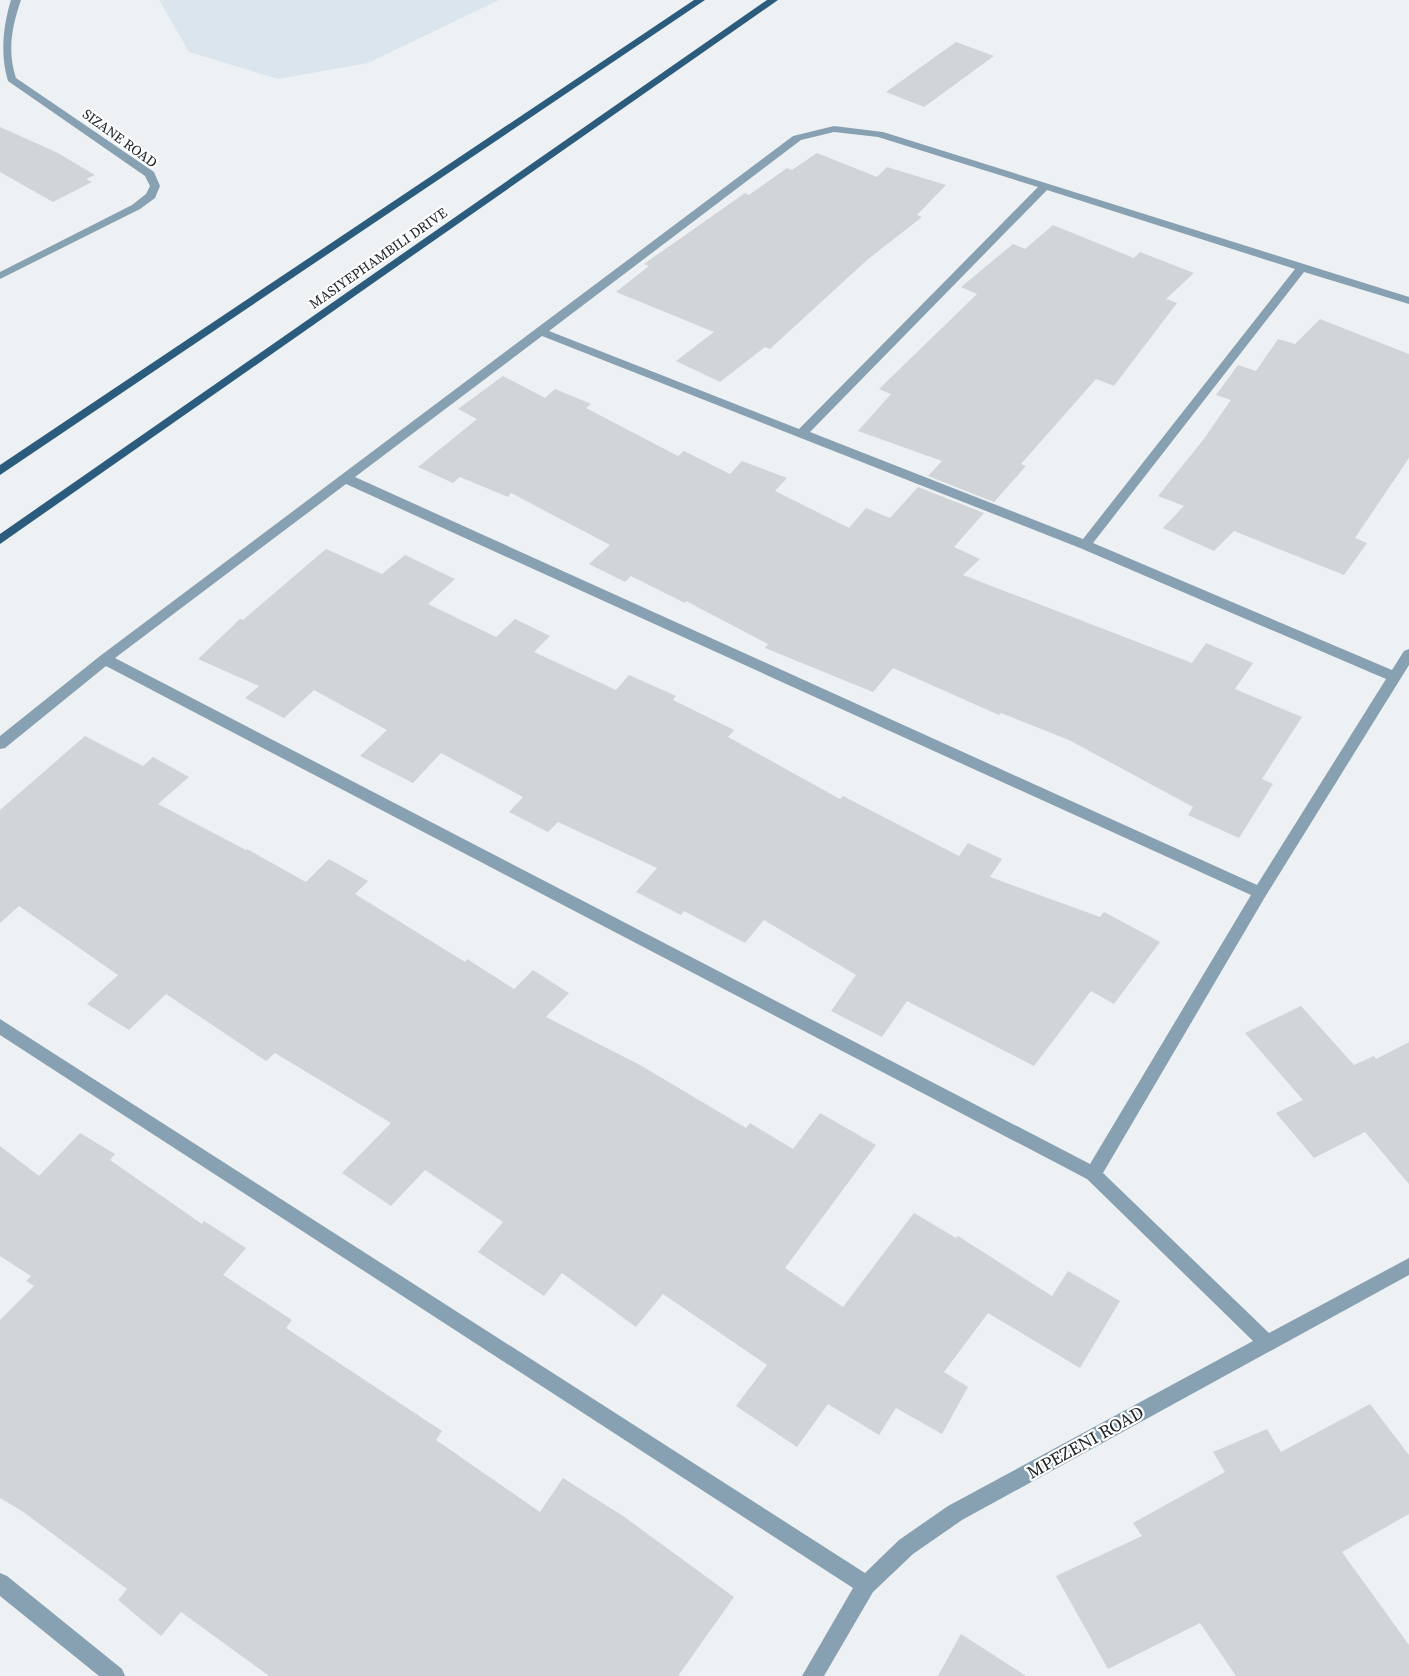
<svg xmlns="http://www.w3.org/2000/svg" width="1409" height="1676" viewBox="0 0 1409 1676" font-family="'Source Serif 4',serif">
<rect width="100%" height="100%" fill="#edf1f3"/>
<polygon fill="#dbe5ed" points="159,0 499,0 368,63 278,79 189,52"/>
<g fill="#d2d5d8">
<polygon points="956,42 994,56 924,107 886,92"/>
<polygon points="0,127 56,152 95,175 86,179 92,182 53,202 0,172"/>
<polygon points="817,153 877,177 887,167 946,185 917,215 922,217 867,260 770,349 765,347 720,382 676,361 714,332 616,292 649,266 644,264 745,193 749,195 787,168 792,170"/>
<polygon points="1053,225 1134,258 1140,252 1194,273 1166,299 1177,303 1114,386 1096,379 1021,464 1026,466 994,502 928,476 942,461 858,431 891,394 879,389 977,294 961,287 1013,244 1025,249"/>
<polygon points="1320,319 1409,354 1409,458 1355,538 1367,543 1344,575 1234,531 1214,551 1163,528 1184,506 1158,496 1203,440 1231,400 1216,395 1238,365 1256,371 1278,339 1295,344"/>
<polygon points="503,376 545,398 555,389 591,404 586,408 678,456 684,451 730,474 742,461 787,478 775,491 849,528 866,508 890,518 918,487 984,513 954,547 980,559 963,575 1192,663 1206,643 1253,663 1235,689 1302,717 1262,779 1273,784 1239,838 1188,815 1193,807 1069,740 1001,713 999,715 893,668 873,692 765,648 768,644 686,601 685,603 631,576 625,582 589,564 610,545 511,493 508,497 460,477 453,483 418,467 477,419 458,409"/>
<polygon points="326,549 382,574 405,555 455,579 428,604 496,637 515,619 550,636 534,652 616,690 629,675 676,696 673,700 734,730 728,737 840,799 843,796 959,856 968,843 1002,859 990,877 1100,917 1104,912 1160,942 1114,1004 1091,991 1034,1066 907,1001 882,1037 831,1011 856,975 764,920 745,943 684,911 681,915 636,892 657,868 558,822 548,832 509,812 523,797 441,753 413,783 360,756 387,730 314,690 284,718 245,698 259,686 198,659 240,619 243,620"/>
<polygon points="85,736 143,766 153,757 189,777 158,804 246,850 247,849 306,882 329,859 368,881 355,894 465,962 467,959 514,989 533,970 569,993 546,1017 640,1065 746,1128 750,1123 793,1149 820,1113 876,1145 785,1268 843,1307 914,1213 956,1238 958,1236 1052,1296 1068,1271 1120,1301 1080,1368 988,1313 944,1372 968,1387 942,1434 896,1408 879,1435 828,1404 797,1447 736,1406 767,1365 663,1294 636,1327 562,1273 544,1296 478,1252 503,1222 425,1170 391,1206 342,1173 391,1123 275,1053 266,1061 166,994 129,1030 87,1004 118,975 19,906 0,923 0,810"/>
<polygon points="1301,1006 1354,1065 1374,1056 1376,1059 1409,1042 1409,1184 1365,1132 1314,1158 1276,1113 1303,1100 1245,1033"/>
<polygon points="80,1133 115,1154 110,1160 202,1224 204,1221 246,1248 223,1275 292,1320 286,1328 442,1431 436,1440 540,1512 563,1478 623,1516 734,1597 678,1676 269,1676 181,1612 161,1636 118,1600 127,1589 22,1511 0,1498 0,1320 34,1286 26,1281 31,1276 0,1256 0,1146 39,1176"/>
<polygon points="1370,1404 1409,1455 1409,1514 1342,1552 1409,1645 1409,1676 1236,1676 1200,1623 1108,1669 1056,1576 1142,1536 1133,1523 1225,1472 1213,1452 1267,1429 1281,1452"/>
<polygon points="961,1634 1026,1676 938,1676"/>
</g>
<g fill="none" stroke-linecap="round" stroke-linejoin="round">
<g fill="#87a0b2" fill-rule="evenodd">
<path d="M11 0H21C12 26 7 51 16 78L154 172 160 186 155 198 140 209 0 279V272L132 205 146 194 150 186 145 176 8 81C0 55 3 26 11 0Z"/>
<path d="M834 126 883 132 1409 297V304L1304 272 1093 543 1392 670 1404 651 1409 649V665L1265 897 1103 1173 1269 1333 1409 1258V1275L962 1520 913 1554 873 1592 824 1676H802L853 1588 0 1035V1019L865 1573 899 1540 948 1506 1253 1341 1087 1179 106 666 5 748 0 749V736L100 656 793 136ZM834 132 878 137 1038 187 799 429 549 331 801 140ZM1047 190 1295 269 1083 539 810 432ZM542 336 1080 548 1386 679 1257 885 355 477ZM346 484 1251 895 1090 1164 115 658Z"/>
<polygon points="0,1573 7,1576 122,1669 125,1676 99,1676 0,1596"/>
</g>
<g fill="#2c5c7d" fill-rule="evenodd">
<polygon points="694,0 705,0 0,475 0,465"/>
<polygon points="767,0 778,0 0,544 0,534"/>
</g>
</g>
<g text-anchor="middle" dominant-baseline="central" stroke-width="4.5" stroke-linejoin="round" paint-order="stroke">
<g font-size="14" fill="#202223" stroke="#fcfeff">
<text transform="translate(120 138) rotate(36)">SIZANE ROAD</text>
<text transform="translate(378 258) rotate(-35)">MASIYEPHAMBILI DRIVE</text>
</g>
<g font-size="18" fill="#202223" stroke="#fcfeff">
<text transform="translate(1085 1442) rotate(-29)">MPEZENI ROAD</text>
</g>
</g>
</svg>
